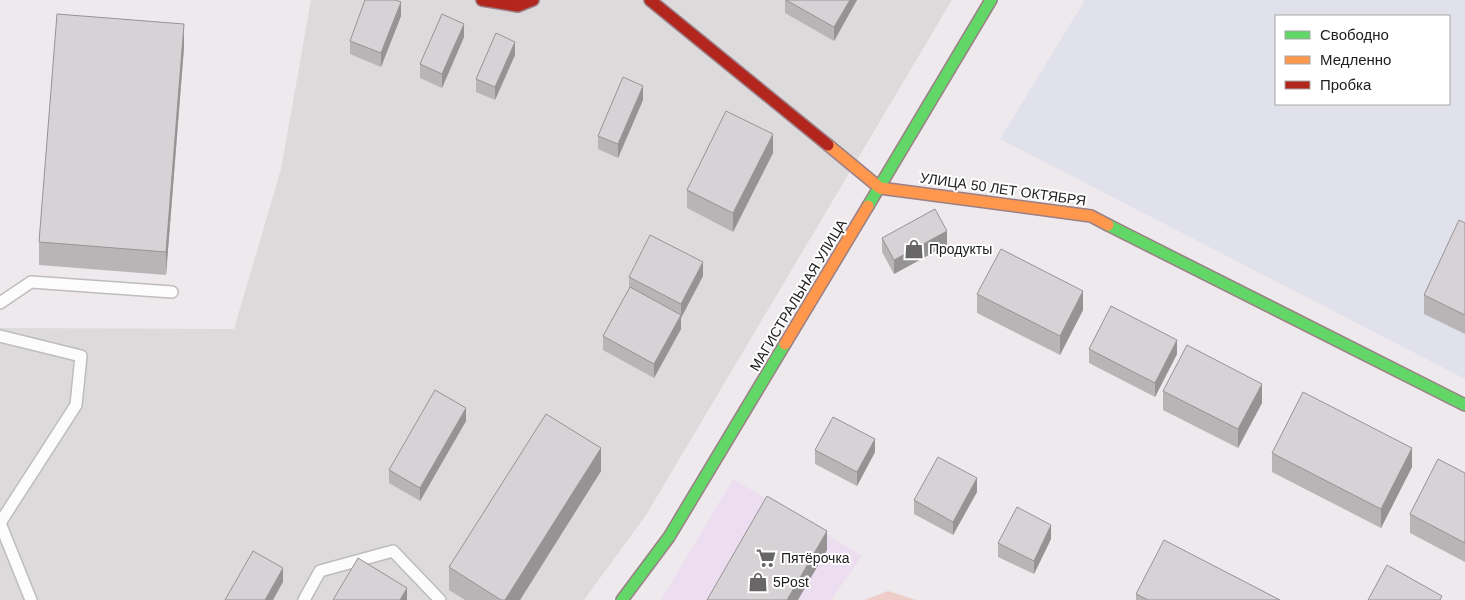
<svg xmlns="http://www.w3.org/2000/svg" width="1465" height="600" viewBox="0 0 1465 600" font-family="Helvetica,sans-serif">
<rect width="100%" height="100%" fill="#eee9ec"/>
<polygon fill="#dddadc" points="311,0 952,0 646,515 584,600 0,600 0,328 234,329 281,169"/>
<polygon fill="#ecddf0" points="733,479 862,556 831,600 661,600"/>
<path fill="#e1e1eb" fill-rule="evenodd" d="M1085 0H1465V379L1000 139ZM1276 16H1449V104H1276Z"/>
<polygon fill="#eeccc7" points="888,591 916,600 865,600"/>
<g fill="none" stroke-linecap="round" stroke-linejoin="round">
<defs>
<g id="lane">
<polyline points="0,303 31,282 172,292"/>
<polyline points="0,336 81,356 76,405 0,523 31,600"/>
<polyline points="304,600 320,571 393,551 440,600"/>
</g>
<g id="fast">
<polyline points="868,206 991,0"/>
<polyline points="1108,225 1465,405"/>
<polyline points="622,600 669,537 785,344"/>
</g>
<g id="slow">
<polyline points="828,145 880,188 1091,216 1108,225"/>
<polyline points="785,344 868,206"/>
</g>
<g id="jam">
<polyline points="482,0 518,6 533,0"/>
<polyline points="650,0 828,145"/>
</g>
</defs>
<use href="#lane" stroke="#bebcbd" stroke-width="14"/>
<use href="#fast" stroke="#9a7f86" stroke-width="14"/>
<use href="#slow" stroke="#9a7f86" stroke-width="14"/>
<use href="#jam" stroke="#9a7f86" stroke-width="14"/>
<use href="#lane" stroke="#fcfcfc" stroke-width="11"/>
<use href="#fast" stroke="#63d668" stroke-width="11"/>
<use href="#slow" stroke="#ff974d" stroke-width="11"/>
<use href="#jam" stroke="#b3261e" stroke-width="11"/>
</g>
<g fill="#b9b5b7">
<polygon points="785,0 857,0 834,41 785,13"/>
<polygon points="401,16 381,67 350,54 350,41"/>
<polygon points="464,37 442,88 420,78 420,64"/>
<polygon points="184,47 166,275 39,265 39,242"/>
<polygon points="515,55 495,100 476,92 476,79"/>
<polygon points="643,100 618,158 598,149 598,136"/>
<polygon points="773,153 733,232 687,208 687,190"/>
<polygon points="1465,223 1465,334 1424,314 1424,295"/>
<polygon points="882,238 947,245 894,274 882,252"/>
<polygon points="703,276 681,318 681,329 654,378 603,350 603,336 629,290 629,277"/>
<polygon points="977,294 1083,310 1060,355 977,313"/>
<polygon points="1089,349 1177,354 1155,397 1089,363"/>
<polygon points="1163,391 1262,403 1238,448 1163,410"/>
<polygon points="466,421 420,501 389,483 389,470"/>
<polygon points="815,450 875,452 857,486 815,464"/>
<polygon points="1272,453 1412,467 1381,528 1272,472"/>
<polygon points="601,471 520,600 465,600 449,590 449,567"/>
<polygon points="1465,473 1465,562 1410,533 1410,514"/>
<polygon points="977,492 953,535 914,514 914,500"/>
<polygon points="1051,539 1034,574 998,557 998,543"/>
<polygon points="1136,594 1280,600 1136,600"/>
</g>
<g fill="#969395">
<polygon points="850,0 857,0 834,41 834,27"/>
<polygon points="401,2 401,16 381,67 381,53"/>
<polygon points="184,24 184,47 166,275 166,252"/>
<polygon points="464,24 464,37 442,88 442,74"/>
<polygon points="515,42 515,55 495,100 495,87"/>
<polygon points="643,86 643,100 618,158 618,144"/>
<polygon points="773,134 773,153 733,232 733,213"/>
<polygon points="947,231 947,245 894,274 894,260"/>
<polygon points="703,262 703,276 681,318 681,304"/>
<polygon points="1083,291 1083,310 1060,355 1060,336"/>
<polygon points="681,315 681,329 654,378 654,364"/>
<polygon points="1177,340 1177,354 1155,397 1155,383"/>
<polygon points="1262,384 1262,403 1238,448 1238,429"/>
<polygon points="466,408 466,421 420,501 420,488"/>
<polygon points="875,439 875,452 857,486 857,472"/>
<polygon points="601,448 601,471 520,600 505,600"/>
<polygon points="1412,448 1412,467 1381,528 1381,509"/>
<polygon points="977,478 977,492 953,535 953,522"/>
<polygon points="1051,525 1051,539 1034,574 1034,561"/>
<polygon points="827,531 827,550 798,600 787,600"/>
<polygon points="283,568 283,582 273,600 265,600"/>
<polygon points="407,588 407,600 400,600"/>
</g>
<g fill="#d7d2d5" stroke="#969395">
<polygon points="365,0 395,0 401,2 381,53 350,41"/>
<polygon points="786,0 850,0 834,27"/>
<polygon points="57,14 184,24 166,252 39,242"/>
<polygon points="442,14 464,24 442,74 420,64"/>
<polygon points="496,33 515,42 495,87 476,79"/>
<polygon points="623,77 643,86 618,144 598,136"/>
<polygon points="726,111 773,134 733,213 687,190"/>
<polygon points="935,209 947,231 894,260 882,238"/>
<polygon points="1459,220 1465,223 1465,315 1424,295"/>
<polygon points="650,235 703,262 681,304 629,277"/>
<polygon points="1001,249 1083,291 1060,336 977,294"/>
<polygon points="630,287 681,315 654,364 603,336"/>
<polygon points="1111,306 1177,340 1155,383 1089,349"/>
<polygon points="1187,345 1262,384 1238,429 1163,391"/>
<polygon points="435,390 466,408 420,488 389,470"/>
<polygon points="1303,392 1412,448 1381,509 1272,453"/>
<polygon points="546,414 601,448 505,600 501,600 449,567"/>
<polygon points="833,417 875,439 857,472 815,450"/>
<polygon points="938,457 977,478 953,522 914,500"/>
<polygon points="1438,459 1465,473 1465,543 1410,514"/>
<polygon points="767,496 827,531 787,600 707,600"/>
<polygon points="1017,507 1051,525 1034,561 998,543"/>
<polygon points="1164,540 1280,600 1148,600 1136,594"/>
<polygon points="253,551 283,568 265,600 225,600"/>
<polygon points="358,558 407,588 400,600 333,600"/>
<polygon points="1387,565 1442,596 1440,600 1368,600"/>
</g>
<defs>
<symbol id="shop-bare" viewBox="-9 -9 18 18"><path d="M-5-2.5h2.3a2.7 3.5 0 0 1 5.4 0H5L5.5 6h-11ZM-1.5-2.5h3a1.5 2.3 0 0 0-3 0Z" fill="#686667" stroke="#fff" stroke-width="2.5" paint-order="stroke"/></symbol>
<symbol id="supermarket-bare" viewBox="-9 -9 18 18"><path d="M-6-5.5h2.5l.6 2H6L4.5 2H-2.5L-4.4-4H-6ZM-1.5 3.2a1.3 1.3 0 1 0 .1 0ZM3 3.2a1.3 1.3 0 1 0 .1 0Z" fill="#686667" stroke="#fff" stroke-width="2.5" paint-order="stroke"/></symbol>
</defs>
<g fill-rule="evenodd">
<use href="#shop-bare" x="900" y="235" width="28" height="28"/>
<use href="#supermarket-bare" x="752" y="544" width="28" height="28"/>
<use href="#shop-bare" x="744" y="568" width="28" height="28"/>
</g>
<g text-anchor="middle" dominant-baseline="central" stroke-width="4" stroke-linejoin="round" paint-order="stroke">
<g font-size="14" fill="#202020" stroke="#fff">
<text transform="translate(1003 189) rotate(8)">УЛИЦА 50 ЛЕТ ОКТЯБРЯ</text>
<text transform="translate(798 295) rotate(-59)">МАГИСТРАЛЬНАЯ УЛИЦА</text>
</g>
<g font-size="14" fill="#202020" stroke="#fff" text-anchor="start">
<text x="929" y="249">Продукты</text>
<text x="781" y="558">Пятёрочка</text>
<text x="773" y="582">5Post</text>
</g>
</g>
<rect x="1275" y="15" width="175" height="90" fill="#ffffff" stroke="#a6a6a6"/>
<rect x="1285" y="31" width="25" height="8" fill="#63d668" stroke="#a6a6a6"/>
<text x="1320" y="40" font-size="15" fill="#202020">Свободно</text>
<rect x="1285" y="56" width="25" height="8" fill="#ff974d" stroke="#a6a6a6"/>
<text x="1320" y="65" font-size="15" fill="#202020">Медленно</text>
<rect x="1285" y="81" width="25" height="8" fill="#b3261e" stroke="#a6a6a6"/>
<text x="1320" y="90" font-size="15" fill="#202020">Пробка</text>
</svg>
